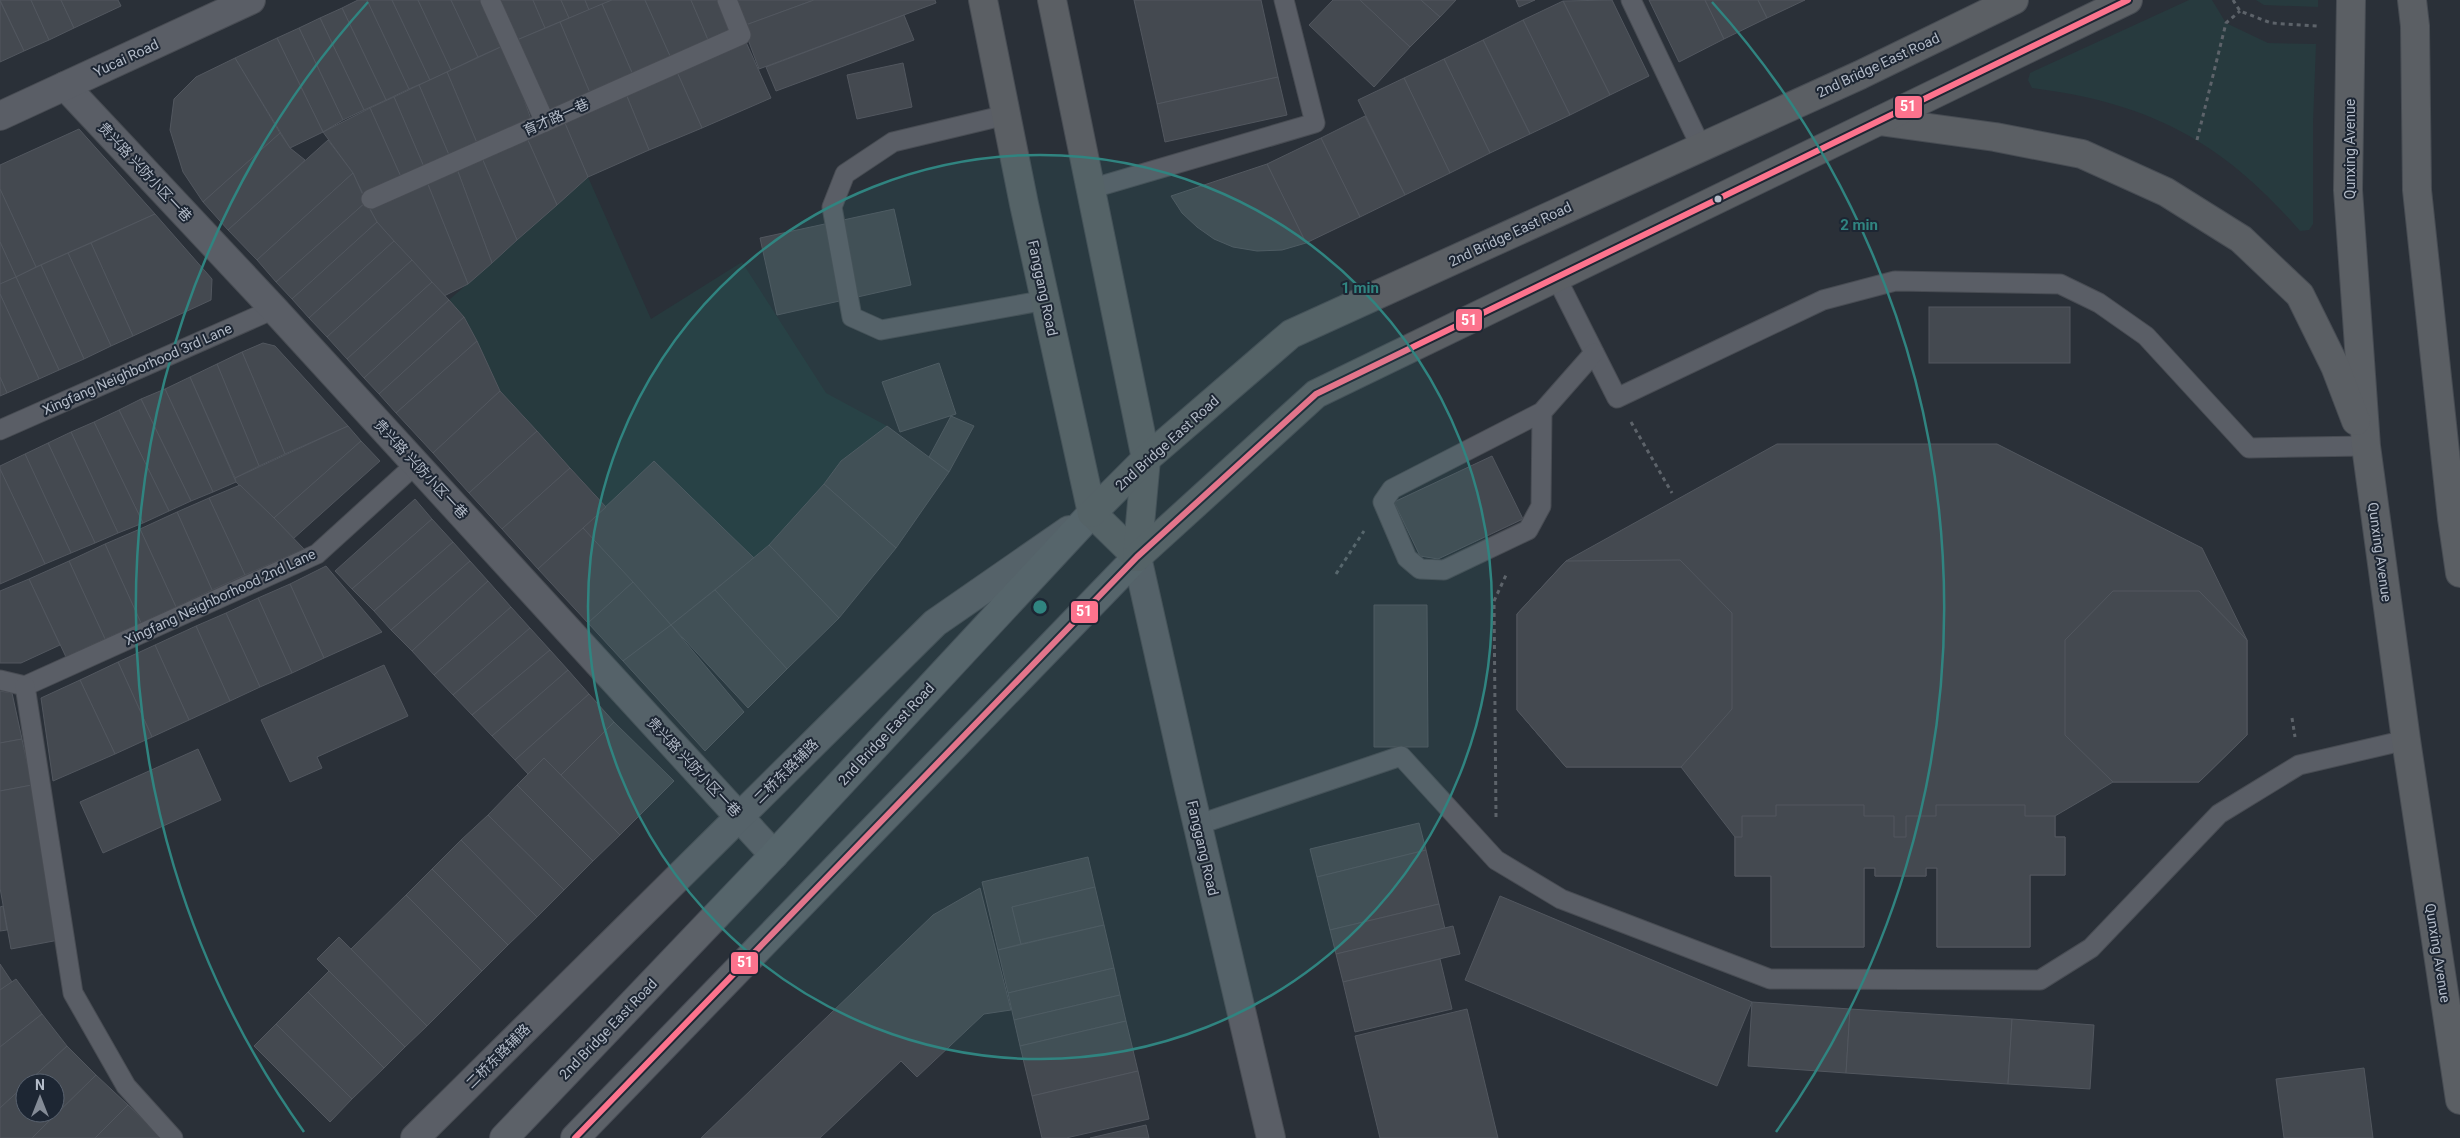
<svg xmlns="http://www.w3.org/2000/svg" width="2460" height="1138" viewBox="0 0 2460 1138" font-family="Roboto,'Noto Sans SC',sans-serif">
<rect width="100%" height="100%" fill="#2a3038"/>
<g fill="#273a3e">
<path d="M2189 0H2212L2226 23 2268 43 2316 44 2313 123V224L2309 230 2300 231C2222 141 2150 103 2032 88L2028 80 2030 73Z"/>
<polygon points="2256,0 2318,0 2318,7 2264,5"/>
<polygon points="588,177 651,319 742,262 826,393 887,426 841,461 824,484 769,545 754,558 654,461 606,507 500,391 464,317 449,300"/>
</g>
<g fill="#444950" stroke="#52575f">
<polygon points="0,0 31,0 49,40 24,51"/>
<polygon points="31,0 61,0 74,28 49,40"/>
<polygon points="61,0 118,0 121,6 74,28"/>
<polygon points="358,0 367,0 409,89 386,100 342,8"/>
<polygon points="367,0 392,0 430,80 409,89"/>
<polygon points="392,0 418,0 451,70 430,80"/>
<polygon points="418,0 451,0 478,57 451,70"/>
<polygon points="451,0 485,0 505,45 478,57"/>
<polygon points="498,0 533,0 545,28 517,40"/>
<polygon points="533,0 561,0 569,18 545,28"/>
<polygon points="561,0 585,0 589,10 569,18"/>
<polygon points="585,0 612,0 589,10"/>
<polygon points="612,0 645,0 671,58 633,75 602,4"/>
<polygon points="645,0 691,0 709,42 671,58"/>
<polygon points="691,0 723,0 736,30 709,42"/>
<polygon points="733,0 814,0 743,26"/>
<polygon points="814,0 935,0 936,3 759,69 743,26"/>
<polygon points="1134,0 1261,0 1278,77 1157,104"/>
<polygon points="1333,0 1360,0 1410,47 1374,87 1309,25"/>
<polygon points="1360,0 1421,0 1440,17 1410,47"/>
<polygon points="1421,0 1456,0 1440,17"/>
<polygon points="1516,0 1535,0 1519,7"/>
<polygon points="1612,0 1649,76 1610,95 1563,1"/>
<polygon points="1649,0 1705,0 1724,39 1679,62"/>
<polygon points="1705,0 1758,0 1767,18 1724,39"/>
<polygon points="1758,0 1805,0 1767,18"/>
<polygon points="0,1 24,51 0,62"/>
<polygon points="1563,1 1610,95 1570,115 1523,20"/>
<polygon points="602,4 633,75 590,93 560,22"/>
<polygon points="342,8 386,100 364,110 320,18"/>
<polygon points="904,15 914,40 776,91 766,67"/>
<polygon points="320,18 364,110 343,120 299,28"/>
<polygon points="1523,20 1570,115 1530,134 1483,40"/>
<polygon points="560,22 590,93 548,111 517,40"/>
<polygon points="299,28 343,120 323,132 277,38"/>
<polygon points="277,38 323,132 290,148 235,58"/>
<polygon points="1483,40 1530,134 1490,153 1444,59"/>
<polygon points="746,42 771,98 702,128 677,72"/>
<polygon points="505,45 531,119 477,143 447,72"/>
<polygon points="235,58 280,133 203,202 183,172 170,130 174,99 196,77"/>
<polygon points="1444,59 1490,153 1450,173 1404,78"/>
<polygon points="903,63 912,107 857,119 847,75"/>
<polygon points="447,72 477,143 449,155 419,85"/>
<polygon points="677,72 702,128 649,150 626,94"/>
<polygon points="1278,77 1287,115 1165,142 1157,104"/>
<polygon points="1404,78 1450,173 1405,195 1358,100"/>
<polygon points="419,85 449,155 424,167 394,97"/>
<polygon points="626,94 649,150 588,177 564,121"/>
<polygon points="394,97 424,167 401,177 370,108"/>
<polygon points="370,108 401,177 363,194 353,173 323,132"/>
<polygon points="1365,116 1405,195 1360,217 1321,138"/>
<polygon points="564,121 588,177 557,205 527,138"/>
<polygon points="79,129 155,214 36,267 0,189 0,165"/>
<polygon points="280,133 290,148 305,160 228,230 203,202"/>
<polygon points="527,138 557,205 517,240 482,158"/>
<polygon points="1321,138 1360,217 1306,243 1267,164"/>
<polygon points="328,140 353,173 257,260 228,230"/>
<polygon points="482,158 517,240 492,263 457,169"/>
<polygon points="1267,164 1306,243 1282,250 1257,251 1233,247 1214,239 1197,227 1182,213 1171,196"/>
<polygon points="457,169 492,263 468,284 427,182"/>
<polygon points="353,173 366,202 276,282 257,260"/>
<polygon points="427,182 468,284 444,296 377,222 370,209"/>
<polygon points="0,189 36,267 16,277 0,242"/>
<polygon points="366,202 377,222 292,299 276,282"/>
<polygon points="894,209 911,285 777,315 760,238"/>
<polygon points="155,214 212,279 211,300 133,336 91,243"/>
<polygon points="377,222 394,241 309,318 292,299"/>
<polygon points="394,241 412,260 327,337 309,318"/>
<polygon points="0,242 16,277 0,284"/>
<polygon points="91,243 133,336 111,346 68,253"/>
<polygon points="68,253 111,346 84,359 41,265"/>
<polygon points="412,260 432,282 347,359 327,337"/>
<polygon points="41,265 84,359 59,370 16,277"/>
<polygon points="16,277 59,370 39,379 0,294 0,284"/>
<polygon points="432,282 449,300 364,378 347,359"/>
<polygon points="0,294 39,379 7,393 0,377"/>
<polygon points="449,300 464,317 379,394 364,378"/>
<rect x="1929" y="307" width="141" height="56"/>
<polygon points="464,317 477,341 396,413 379,394"/>
<polygon points="477,341 500,391 433,453 396,413"/>
<polygon points="263,343 275,346 348,426 285,454 242,352"/>
<polygon points="242,352 285,454 259,466 217,364"/>
<polygon points="939,363 956,414 900,432 882,382"/>
<polygon points="217,364 259,466 235,478 190,377"/>
<polygon points="0,377 7,393 0,396"/>
<polygon points="190,377 236,482 213,492 165,389"/>
<polygon points="165,389 213,492 191,501 141,399"/>
<polygon points="500,391 537,431 469,493 433,453"/>
<polygon points="141,399 191,501 169,511 119,410"/>
<polygon points="119,410 169,511 143,523 94,422"/>
<polygon points="951,416 974,426 949,472 929,457"/>
<polygon points="94,422 143,523 118,533 71,432"/>
<polygon points="348,426 361,441 274,518 236,482 235,478"/>
<polygon points="887,426 949,472 896,548 824,484 841,461"/>
<polygon points="537,431 570,468 502,529 469,493"/>
<polygon points="71,432 118,533 95,543 48,443"/>
<polygon points="361,441 380,461 293,539 274,518"/>
<polygon points="48,443 95,543 71,553 25,454"/>
<polygon points="1777,444 1997,444 2202,548 2247,640 2247,735 2199,782 2113,782 2055,816 2055,837 2065,837 2065,875 2030,875 2030,947 1937,947 1937,868 1926,868 1926,876 1875,876 1875,868 1864,868 1864,947 1771,947 1771,876 1735,876 1735,837 1681,767 1566,767 1517,710 1517,614 1566,561"/>
<polygon points="25,454 71,553 45,564 0,469 0,466"/>
<polygon points="1492,456 1523,519 1438,559 1420,556 1394,502"/>
<polygon points="654,461 754,558 671,625 583,528"/>
<polygon points="570,468 606,507 538,569 502,529"/>
<polygon points="0,469 45,564 0,584"/>
<polygon points="824,484 896,548 839,618 769,545"/>
<polygon points="240,485 274,518 304,549 245,575 209,498"/>
<polygon points="209,498 245,575 212,590 177,512"/>
<polygon points="415,499 432,519 352,589 335,571"/>
<polygon points="177,512 212,590 176,607 140,529"/>
<polygon points="432,519 453,542 374,611 352,589"/>
<polygon points="583,528 633,582 588,623 538,569"/>
<polygon points="140,529 176,607 141,623 105,544"/>
<polygon points="453,542 470,561 391,630 374,611"/>
<polygon points="105,544 141,623 105,639 69,561"/>
<polygon points="769,545 839,618 787,669 715,590"/>
<polygon points="1680,560 1732,613 1732,709 1681,767 1566,767 1517,710 1517,614 1566,561"/>
<polygon points="69,561 105,639 66,657 29,579"/>
<polygon points="470,561 488,581 412,651 391,630"/>
<polygon points="326,566 382,632 324,658 290,584"/>
<polygon points="29,579 60,645 21,663 0,663 0,591"/>
<polygon points="488,581 511,607 434,675 412,651"/>
<polygon points="633,582 671,625 623,661 588,623"/>
<polygon points="290,584 324,658 292,673 258,598"/>
<polygon points="715,590 787,669 748,708 671,625"/>
<polygon points="2113,591 2199,591 2247,640 2247,735 2199,782 2113,782 2065,735 2065,640"/>
<polygon points="258,598 292,673 260,687 226,613"/>
<polygon points="1374,605 1427,605 1428,747 1374,747"/>
<polygon points="511,607 530,628 453,695 434,675"/>
<polygon points="226,613 260,687 230,701 196,626"/>
<polygon points="671,625 744,712 705,751 623,661"/>
<polygon points="196,626 230,701 189,720 155,645"/>
<polygon points="530,628 550,650 472,715 453,695"/>
<polygon points="155,645 189,720 152,737 118,662"/>
<polygon points="550,650 568,670 492,736 472,715"/>
<polygon points="118,662 152,737 115,754 80,680"/>
<polygon points="384,665 408,716 317,757 322,768 290,782 261,720"/>
<polygon points="568,670 589,694 515,760 492,736"/>
<polygon points="80,680 115,754 53,781 41,698"/>
<polygon points="0,691 12,693 22,739 0,743"/>
<polygon points="589,694 614,722 561,775 544,758 528,774 515,760"/>
<polygon points="614,722 674,781 620,835 561,775"/>
<polygon points="22,739 32,785 0,791 0,743"/>
<polygon points="198,749 221,800 103,853 80,802"/>
<polygon points="544,758 620,835 593,861 517,785"/>
<polygon points="32,785 59,940 11,949 0,888 0,791"/>
<polygon points="517,785 593,861 564,890 488,815"/>
<polygon points="1776,805 1864,805 1864,816 1894,816 1894,837 1906,837 1906,816 1936,816 1936,805 2025,805 2025,816 2055,816 2055,837 2065,837 2065,875 2030,875 2030,947 1937,947 1937,868 1926,868 1926,876 1875,876 1875,868 1864,868 1864,947 1771,947 1771,876 1735,876 1735,837 1742,837 1742,816 1776,816"/>
<polygon points="488,815 564,890 537,917 461,840"/>
<polygon points="1419,823 1426,850 1317,877 1310,849"/>
<polygon points="461,840 537,917 508,945 432,869"/>
<polygon points="1426,850 1439,904 1330,930 1317,877"/>
<polygon points="1088,857 1095,887 1012,907 1021,944 998,950 982,882"/>
<polygon points="432,869 508,945 482,971 406,895"/>
<polygon points="1095,887 1104,925 1021,944 1012,907"/>
<polygon points="980,888 1011,1010 984,1014 917,1077 901,1061 820,1138 701,1138 933,915"/>
<polygon points="406,895 482,971 427,1026 351,949"/>
<polygon points="1500,896 1752,1002 1717,1086 1465,980"/>
<polygon points="1439,904 1445,929 1336,954 1330,930"/>
<polygon points="3,906 7,930 0,931 0,907"/>
<polygon points="1104,925 1114,968 1008,993 998,950"/>
<polygon points="1453,926 1460,954 1343,982 1336,954"/>
<polygon points="339,937 427,1026 405,1047 317,959"/>
<polygon points="1440,959 1452,1009 1355,1032 1343,982"/>
<polygon points="0,964 12,982 0,990"/>
<polygon points="1114,968 1120,995 1014,1020 1008,993"/>
<polygon points="329,971 405,1047 384,1068 308,992"/>
<polygon points="16,979 42,1014 0,1047 0,990"/>
<polygon points="308,992 384,1068 352,1099 276,1024"/>
<polygon points="1120,995 1126,1021 1020,1046 1014,1020"/>
<polygon points="1752,1002 1850,1009 1846,1073 1748,1066"/>
<polygon points="1467,1009 1498,1138 1380,1138 1355,1036"/>
<polygon points="1850,1009 2012,1019 2008,1084 1846,1073"/>
<polygon points="42,1014 67,1046 0,1108 0,1047"/>
<polygon points="2012,1019 2094,1025 2090,1089 2008,1084"/>
<polygon points="1126,1021 1138,1071 1032,1096 1020,1046"/>
<polygon points="276,1024 352,1099 330,1122 254,1046"/>
<polygon points="67,1046 96,1075 32,1138 0,1138 0,1108 25,1085 25,1113 55,1113 55,1083 27,1083"/>
<polygon points="2364,1068 2373,1138 2284,1138 2276,1079"/>
<polygon points="1138,1071 1149,1119 1066,1138 1042,1138 1032,1096"/>
<polygon points="96,1075 128,1105 95,1138 32,1138"/>
<polygon points="128,1105 163,1138 95,1138"/>
<polygon points="1146,1125 1149,1138 1090,1138"/>
</g>
<g fill="none" stroke-linecap="round" stroke-linejoin="round">
<defs>
<g id="service">
<polyline points="490,0 545,122"/>
<polyline points="1631,0 1701,147"/>
<polyline points="1006,115 893,142 845,174 832,207 852,317 881,330 1046,300"/>
<polyline points="1090,189 1315,123 1284,0"/>
<polyline points="371,199 741,35 727,0"/>
<polyline points="1556,277 1617,398 1823,300 1895,281 2060,284 2099,303 2146,336 2249,448 2366,446"/>
<polyline points="1542,412 1541,506 1528,530 1444,570 1420,569 1407,558 1383,502 1392,489 1542,412 1594,353"/>
<polyline points="0,430 274,309"/>
<polyline points="0,680 25,686 317,554 416,464"/>
<polyline points="25,686 73,993 126,1086 173,1138"/>
<polyline points="1197,825 1401,756 1496,860 1561,899 1770,979 2040,980 2091,948 2219,814 2299,765 2406,740"/>
</g>
<g id="minor">
<polyline points="65,86 274,309 774,855"/>
<polyline points="0,116 251,0"/>
<polyline points="415,1138 935,623 1069,530"/>
</g>
<polyline id="tertiary" points="1137,557 1188,784 1271,1138"/>
<g id="primary">
<polyline points="504,1138 774,855 1092,513"/>
<polyline points="575,1138 1137,557"/>
</g>
<g id="trunk">
<polyline points="983,0 1024,204 1092,513 1137,557"/>
<polyline points="1052,0 1146,459 1137,557"/>
<polyline points="2351,0 2348,190 2366,446 2406,740 2460,1100"/>
<polyline points="2412,0 2415,26 2417,190 2452,518 2460,573"/>
<polyline points="1879,121 1995,137 2082,154 2166,192 2241,239 2300,295 2335,366 2356,421"/>
<polyline points="1092,513 1146,459 1291,334 1860,75 2014,0"/>
<polyline points="1137,557 1316,394 2128,0"/>
</g>
</defs>
<use href="#service" stroke="#484c53" stroke-width="21"/>
<use href="#minor" stroke="#484c53" stroke-width="30"/>
<use href="#tertiary" stroke="#484c53" stroke-width="30"/>
<use href="#primary" stroke="#484c55" stroke-width="30"/>
<use href="#trunk" stroke="#474c53" stroke-width="30"/>
<g stroke="#5d636a" stroke-width="3" stroke-dasharray="4 4" stroke-linecap="butt">
<polyline points="2233,0 2240,11 2271,23 2317,26"/>
<polyline points="2197,140 2226,23 2240,11"/>
<polyline points="1631,422 1672,493"/>
<polyline points="1336,574 1364,531"/>
<polyline points="2292,718 2295,737"/>
<polyline points="1496,817 1494,601 1507,573"/>
</g>
<use href="#service" stroke="#5a5e66" stroke-width="19"/>
<use href="#minor" stroke="#5a5e66" stroke-width="28"/>
<use href="#tertiary" stroke="#5a5e66" stroke-width="28"/>
<use href="#primary" stroke="#5c6168" stroke-width="28"/>
<use href="#trunk" stroke="#5b5f64" stroke-width="28"/>
<defs>
<polyline id="bus-1" points="575,1138 1137,557 1316,394 2128,0"/>
</defs>
<use href="#bus-1" stroke="#1d2633" stroke-width="10"/>
<use href="#bus-1" stroke="#fc738d" stroke-width="6"/>
</g>
<circle cx="1040" cy="607" r="452" fill="#308480" fill-opacity=".12"/>
<g fill="none" stroke="#308480" stroke-width="2.5">
<circle cx="1040" cy="607" r="452"/>
<path d="M304 1132A904 904 0 0 1 368 2M1712 2A904 904 0 0 1 1776 1132"/>
</g>
<circle fill="#b4bcc9" stroke="#1d2633" stroke-width="2" cx="1718" cy="199" r="4.5"/>
<g text-anchor="middle" dominant-baseline="central" stroke-width="4" stroke-linejoin="round" paint-order="stroke">
<g font-size="14" fill="#b4bcc9" stroke="#1d2633">
<text transform="translate(126 58) rotate(-25)">Yucai Road</text>
<text transform="translate(1878 65) rotate(-25)">2nd Bridge East Road</text>
<text transform="translate(556 117) rotate(-24)">育才路一巷</text>
<text transform="translate(2350 149) rotate(-90)">Qunxing Avenue</text>
<text transform="translate(145 172) rotate(47)">贵兴路 兴防小区一巷</text>
<text transform="translate(1510 234) rotate(-25)">2nd Bridge East Road</text>
<text transform="translate(1043 288) rotate(78)">Fanggang Road</text>
<text transform="translate(137 369) rotate(-24)">Xingfang Neighborhood 3rd Lane</text>
<text transform="translate(1167 443) rotate(-42)">2nd Bridge East Road</text>
<text transform="translate(421 469) rotate(47)">贵兴路 兴防小区一巷</text>
<text transform="translate(2380 552) rotate(82)">Qunxing Avenue</text>
<text transform="translate(220 597) rotate(-25)">Xingfang Neighborhood 2nd Lane</text>
<text transform="translate(886 734) rotate(-47)">2nd Bridge East Road</text>
<text transform="translate(694 767) rotate(47)">贵兴路 兴防小区一巷</text>
<text transform="translate(786 771) rotate(-45)">二桥东路辅路</text>
<text transform="translate(1203 848) rotate(77)">Fanggang Road</text>
<text transform="translate(2438 953) rotate(81)">Qunxing Avenue</text>
<text transform="translate(608 1029) rotate(-46)">2nd Bridge East Road</text>
<text transform="translate(498 1056) rotate(-45)">二桥东路辅路</text>
</g>
</g>
<circle cx="1040" cy="607" r="8" fill="#308480" stroke="#1d2633" stroke-width="2.5"/>
<g font-size="15" text-anchor="middle" font-weight="bold" fill="#308480" stroke="#1d2633" stroke-width="4" stroke-linejoin="round" paint-order="stroke">
<text x="1859" y="230">2 min</text>
<text x="1360" y="293">1 min</text>
</g>
<g stroke="#1d2633" stroke-width="2">
<rect x="1894" y="95" width="29" height="24" rx="5" fill="#fc738d"/>
<rect x="1455" y="308" width="28" height="24" rx="5" fill="#fc738d"/>
<rect x="1070" y="600" width="29" height="24" rx="5" fill="#fc738d"/>
<rect x="730" y="951" width="29" height="24" rx="5" fill="#fc738d"/>
</g>
<g font-size="14" text-anchor="middle" font-weight="bold" fill="#fff">
<text x="1908" y="111">51</text>
<text x="1469" y="325">51</text>
<text x="1084" y="616">51</text>
<text x="745" y="967">51</text>
</g>
<g transform="translate(40 1098)"><circle r="24" fill="#1d2633" stroke="#59626f"/>
<path d="M0-4L9 19L0 12L-9 19Z" fill="#848b96"/>
<text y="-8" font-size="14" font-weight="bold" text-anchor="middle" fill="#b4bcc9">N</text>
</g>
</svg>
